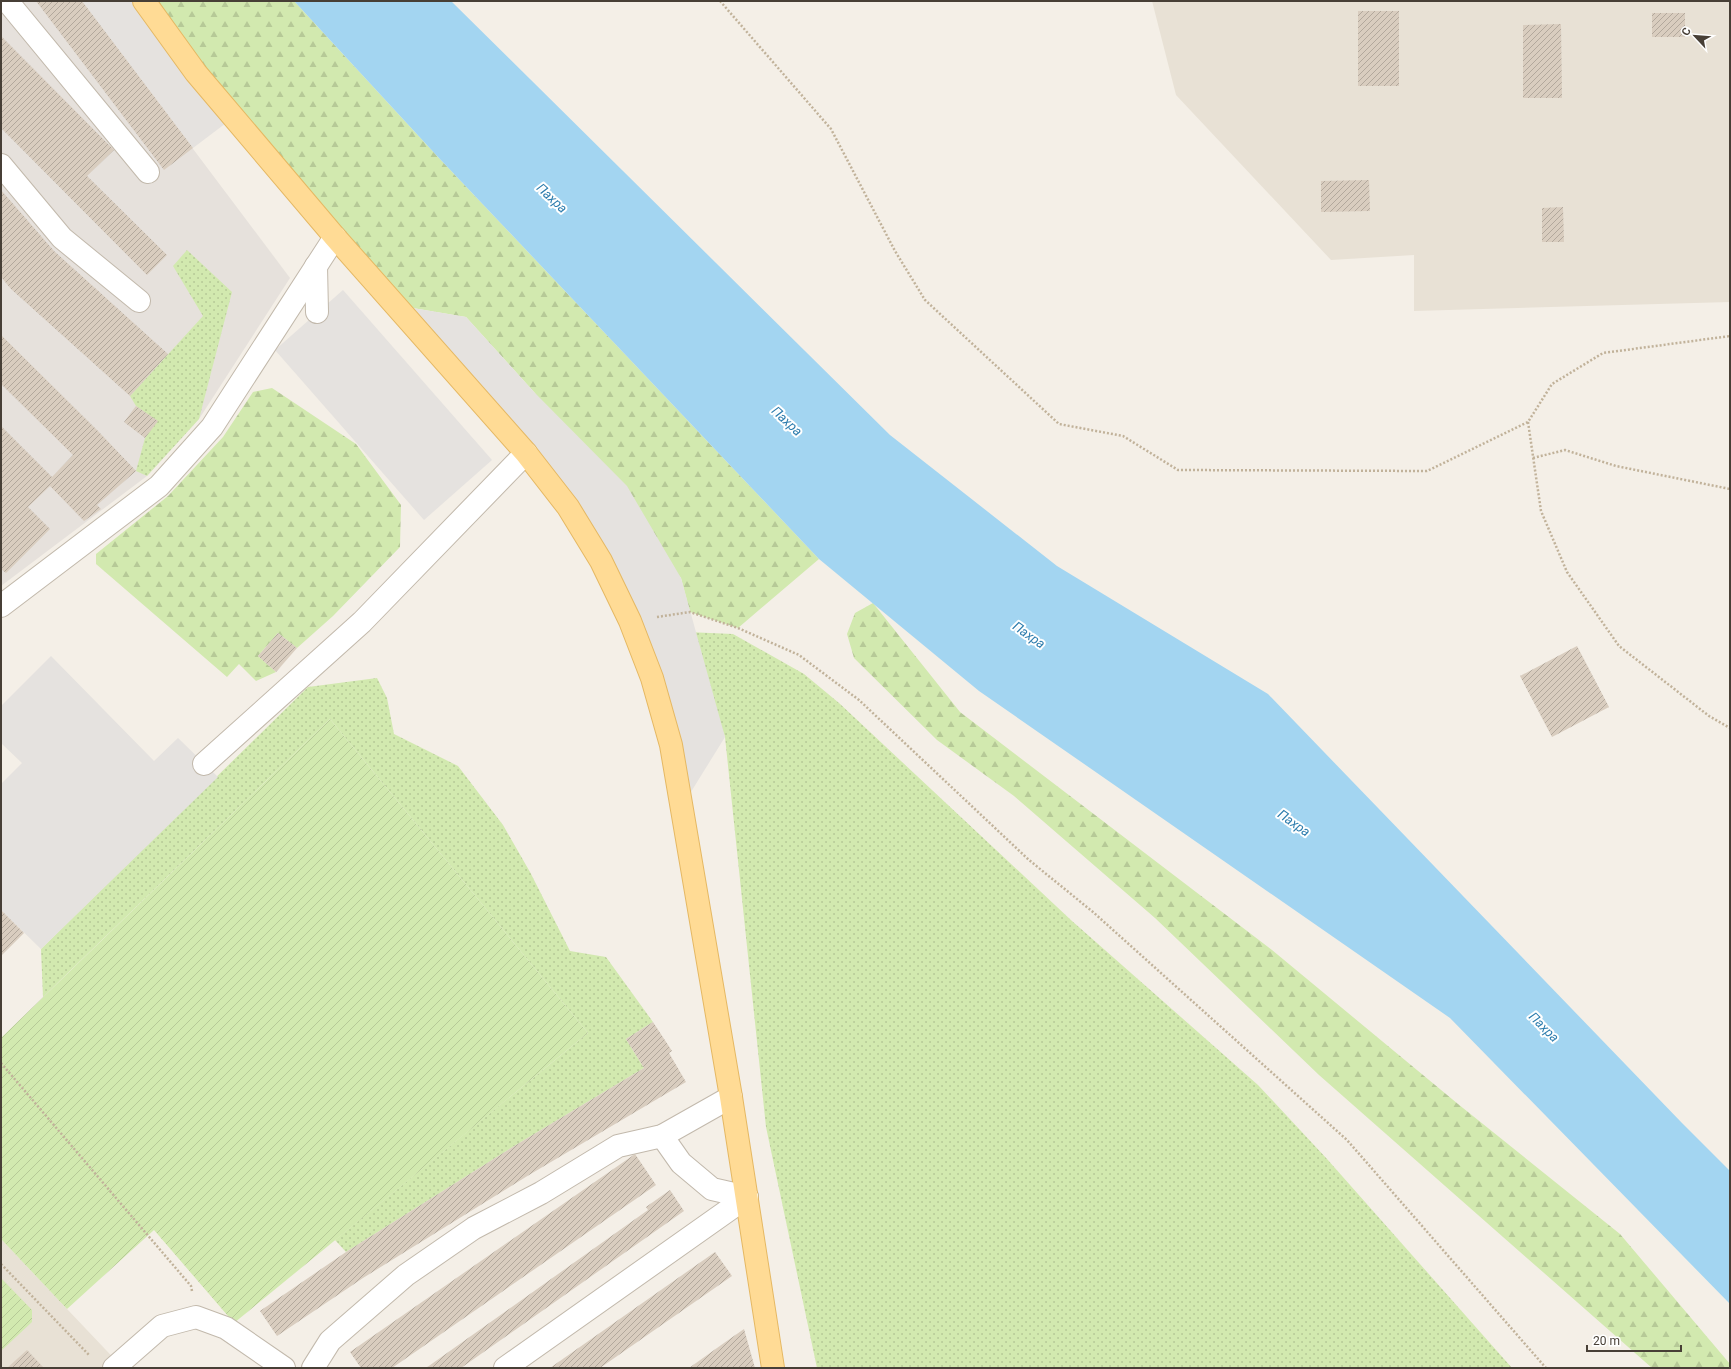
<svg xmlns="http://www.w3.org/2000/svg" width="1731" height="1369" viewBox="0 0 1731 1369" font-family="Roboto,sans-serif">
<defs>
<pattern id="grass-dots" width="8" height="8" patternUnits="userSpaceOnUse"><rect width="8" height="8" fill="#d2e9af"/><path d="M2 2h.1M6 6h.1" fill="none" stroke="#b6c997" stroke-width="1.8" stroke-linecap="round"/></pattern>
<pattern id="forest-firs" width="22" height="20" patternUnits="userSpaceOnUse"><rect width="22" height="20" fill="#d2e9af"/><path d="M5 1l3.5 6h-7zM16 11l3.5 6h-7z" fill="#b6c997"/></pattern>
<pattern id="garden-furrows" width="10" height="10" patternUnits="userSpaceOnUse"><rect width="10" height="10" fill="#d2e9af"/><path d="M-1 1l2-2M0 10L10 0M9 11l2-2" fill="none" stroke="#b6c997"/></pattern>
<pattern id="building-hatch" width="6" height="6" patternUnits="userSpaceOnUse"><rect width="6" height="6" fill="#d9cdbf"/><path d="M-1 1l2-2M0 6l6-6M5 7l2-2" fill="none" stroke="#b2a89c"/></pattern>
</defs>
<rect width="100%" height="100%" fill="#f4efe7"/>
<g fill="#e8e1d5">
<polygon points="1152,1 1730,1 1730,302 1414,311 1414,255 1331,260 1176,95"/>
<polygon points="1,1239 67,1309 123,1368 1,1368"/>
</g>
<polygon fill="#e6e1dc" points="1,1 82,1 290,278 199,419 147,476 1,586"/>
<g fill="url(#grass-dots)">
<polygon points="187,250 232,292 199,419 147,476 136,471 145,438 157,421 136,406 130,396 203,316 173,266"/>
<polygon points="687,632 733,634 804,674 839,703 1072,921 1258,1085 1327,1159 1512,1368 817,1368 766,1127 725,737"/>
<polygon points="377,678 387,698 394,734 458,766 503,825 530,872 570,951 606,957 653,1022 626,1039 644,1068 511,1148 346,1252 335,1240 588,1033 330,719 43,997 41,949 308,687"/>
</g>
<g fill="url(#forest-firs)">
<polygon points="144,1 294,1 438,157 819,559 738,628 690,612 681,578 534,392 466,317 395,305"/>
<polygon points="272,388 356,444 401,505 400,547 333,616 297,648 278,633 258,656 276,672 256,681 239,664 227,677 96,564 96,554 168,496 223,437 253,392"/>
<polygon points="873,603 960,712 1272,950 1458,1104 1620,1234 1730,1364 1730,1368 1652,1368 1319,1075 1155,918 1014,796 937,740 854,658 847,634 855,613"/>
</g>
<g fill="url(#garden-furrows)">
<polygon points="330,719 588,1033 234,1323 154,1230 67,1309 1,1239 1,1038"/>
<polygon points="1,1278 32,1310 32,1322 1,1351"/>
</g>
<g fill="#e5e2df">
<polygon points="82,1 144,1 234,117 193,148"/>
<polygon points="343,290 492,460 424,520 275,350"/>
<polygon points="395,305 466,317 534,392 627,486 681,578 725,737 681,808 671,745 601,561"/>
<polygon points="51,656 154,761 178,738 218,777 41,949 1,910 1,784 22,763 1,743 1,706"/>
</g>
<polygon fill="#a3d5f1" points="294,1 451,1 890,435 1057,566 1268,694 1682,1123 1730,1171 1730,1304 1450,1018 979,691 819,559 438,157"/>
<g fill="url(#building-hatch)">
<polygon points="36,1 82,1 193,148 164,170"/>
<rect x="1358" y="11" width="41" height="75"/>
<rect x="1652" y="13" width="33" height="24"/>
<polygon points="1561,24 1562,98 1523,98 1523,25"/>
<polygon points="1,36 114,150 87,176 167,255 147,275 1,128"/>
<polygon points="1369,180 1370,211 1321,212 1321,181"/>
<polygon points="1,190 54,251 168,354 130,396 11,289 1,277"/>
<polygon points="1563,207 1564,242 1542,242 1542,208"/>
<polygon points="1,335 98,431 136,471 97,505 101,509 84,521 50,486 28,507 50,529 6,573 1,569 1,426 52,477 73,455 1,384"/>
<polygon points="136,406 158,421 145,438 124,422"/>
<polygon points="278,633 297,648 276,672 258,656"/>
<polygon points="1577,646 1609,707 1552,737 1520,676"/>
<polygon points="1,910 24,933 1,956"/>
<polygon points="653,1022 672,1051 669,1053 686,1082 529,1175 363,1278 277,1336 260,1311 346,1252 511,1148 644,1068 626,1039"/>
<polygon points="635,1154 656,1185 392,1368 361,1368 350,1352"/>
<polygon points="670,1190 684,1211 461,1368 426,1368 648,1210 646,1207"/>
<polygon points="715,1252 732,1276 600,1368 550,1368"/>
<polygon points="744,1329 755,1368 689,1368 724,1343"/>
<polygon points="27,1350 44,1368 7,1368"/>
</g>
<g fill="none" stroke-linecap="round" stroke-linejoin="round">
<defs>
<g id="minor">
<polyline points="7,1 148,172"/>
<polyline points="1,165 62,238 139,301"/>
<polyline points="316,266 317,312"/>
<polyline points="1,606 159,486 212,427 335,237"/>
<polyline points="204,764 362,622 526,453"/>
<polyline points="662,1136 681,1163 712,1189 747,1197"/>
<polyline points="114,1368 162,1326 196,1317 226,1328 284,1368"/>
<polyline points="313,1368 330,1341 406,1275 474,1228 541,1193 618,1146 662,1136 731,1097"/>
<polyline points="505,1368 747,1197"/>
</g>
<polyline id="major" points="144,1 196,73 335,237 526,453 568,507 601,561 630,621 652,678 671,745 731,1097 773,1368"/>
</defs>
<use href="#minor" stroke="#c2b9ac" stroke-width="24"/>
<use href="#major" stroke="#e5b863" stroke-width="24"/>
<g stroke="#c1b29a" stroke-width="2.5" stroke-dasharray="2 2" stroke-linecap="butt">
<polyline points="720,1 831,129 895,251 925,300 1059,424 1123,436 1178,470 1427,471 1528,422 1552,384 1603,353 1730,336"/>
<polyline points="1528,422 1541,511 1567,572 1619,646 1709,716 1730,728"/>
<polyline points="1533,458 1565,450 1616,466 1730,489"/>
<polyline points="657,617 690,612 738,628 799,655 859,700 1029,860 1093,912 1347,1140 1546,1368"/>
<polyline points="1,1063 191,1286 192,1291"/>
<polyline points="1,1264 90,1356"/>
</g>
<use href="#minor" stroke="#fff" stroke-width="22"/>
<use href="#major" stroke="#ffdb95" stroke-width="22"/>
</g>
<g text-anchor="middle" dominant-baseline="central" stroke-width="4" stroke-linejoin="round" paint-order="stroke">
<g font-size="13" font-style="italic" fill="#2c7cad" stroke="#fff">
<text transform="translate(552 198) rotate(43)">Пахра</text>
<text transform="translate(787 421) rotate(43)">Пахра</text>
<text transform="translate(1029 635) rotate(35)">Пахра</text>
<text transform="translate(1294 823) rotate(35)">Пахра</text>
<text transform="translate(1544 1027) rotate(45)">Пахра</text>
</g>
</g>
<rect width="1731" height="1369" fill="none" stroke="#473f36" stroke-width="4"/>
<g transform="translate(1695 36) rotate(296)" stroke="#ffffff" stroke-width="3" paint-order="stroke">
<path d="M0-3L7 15L0 10L-7 15Z" fill="#473f36"/>
<text y="-6" font-size="11" font-weight="bold" text-anchor="middle" fill="#473f36">С</text>
</g>
<path d="M1587 1345v6h94v-6" fill="none" stroke="#473f36" stroke-width="2"/>
<text x="1593" y="1345" font-size="12" fill="#473f36" stroke="#ffffff" stroke-width="3" paint-order="stroke">20 m</text>
</svg>
